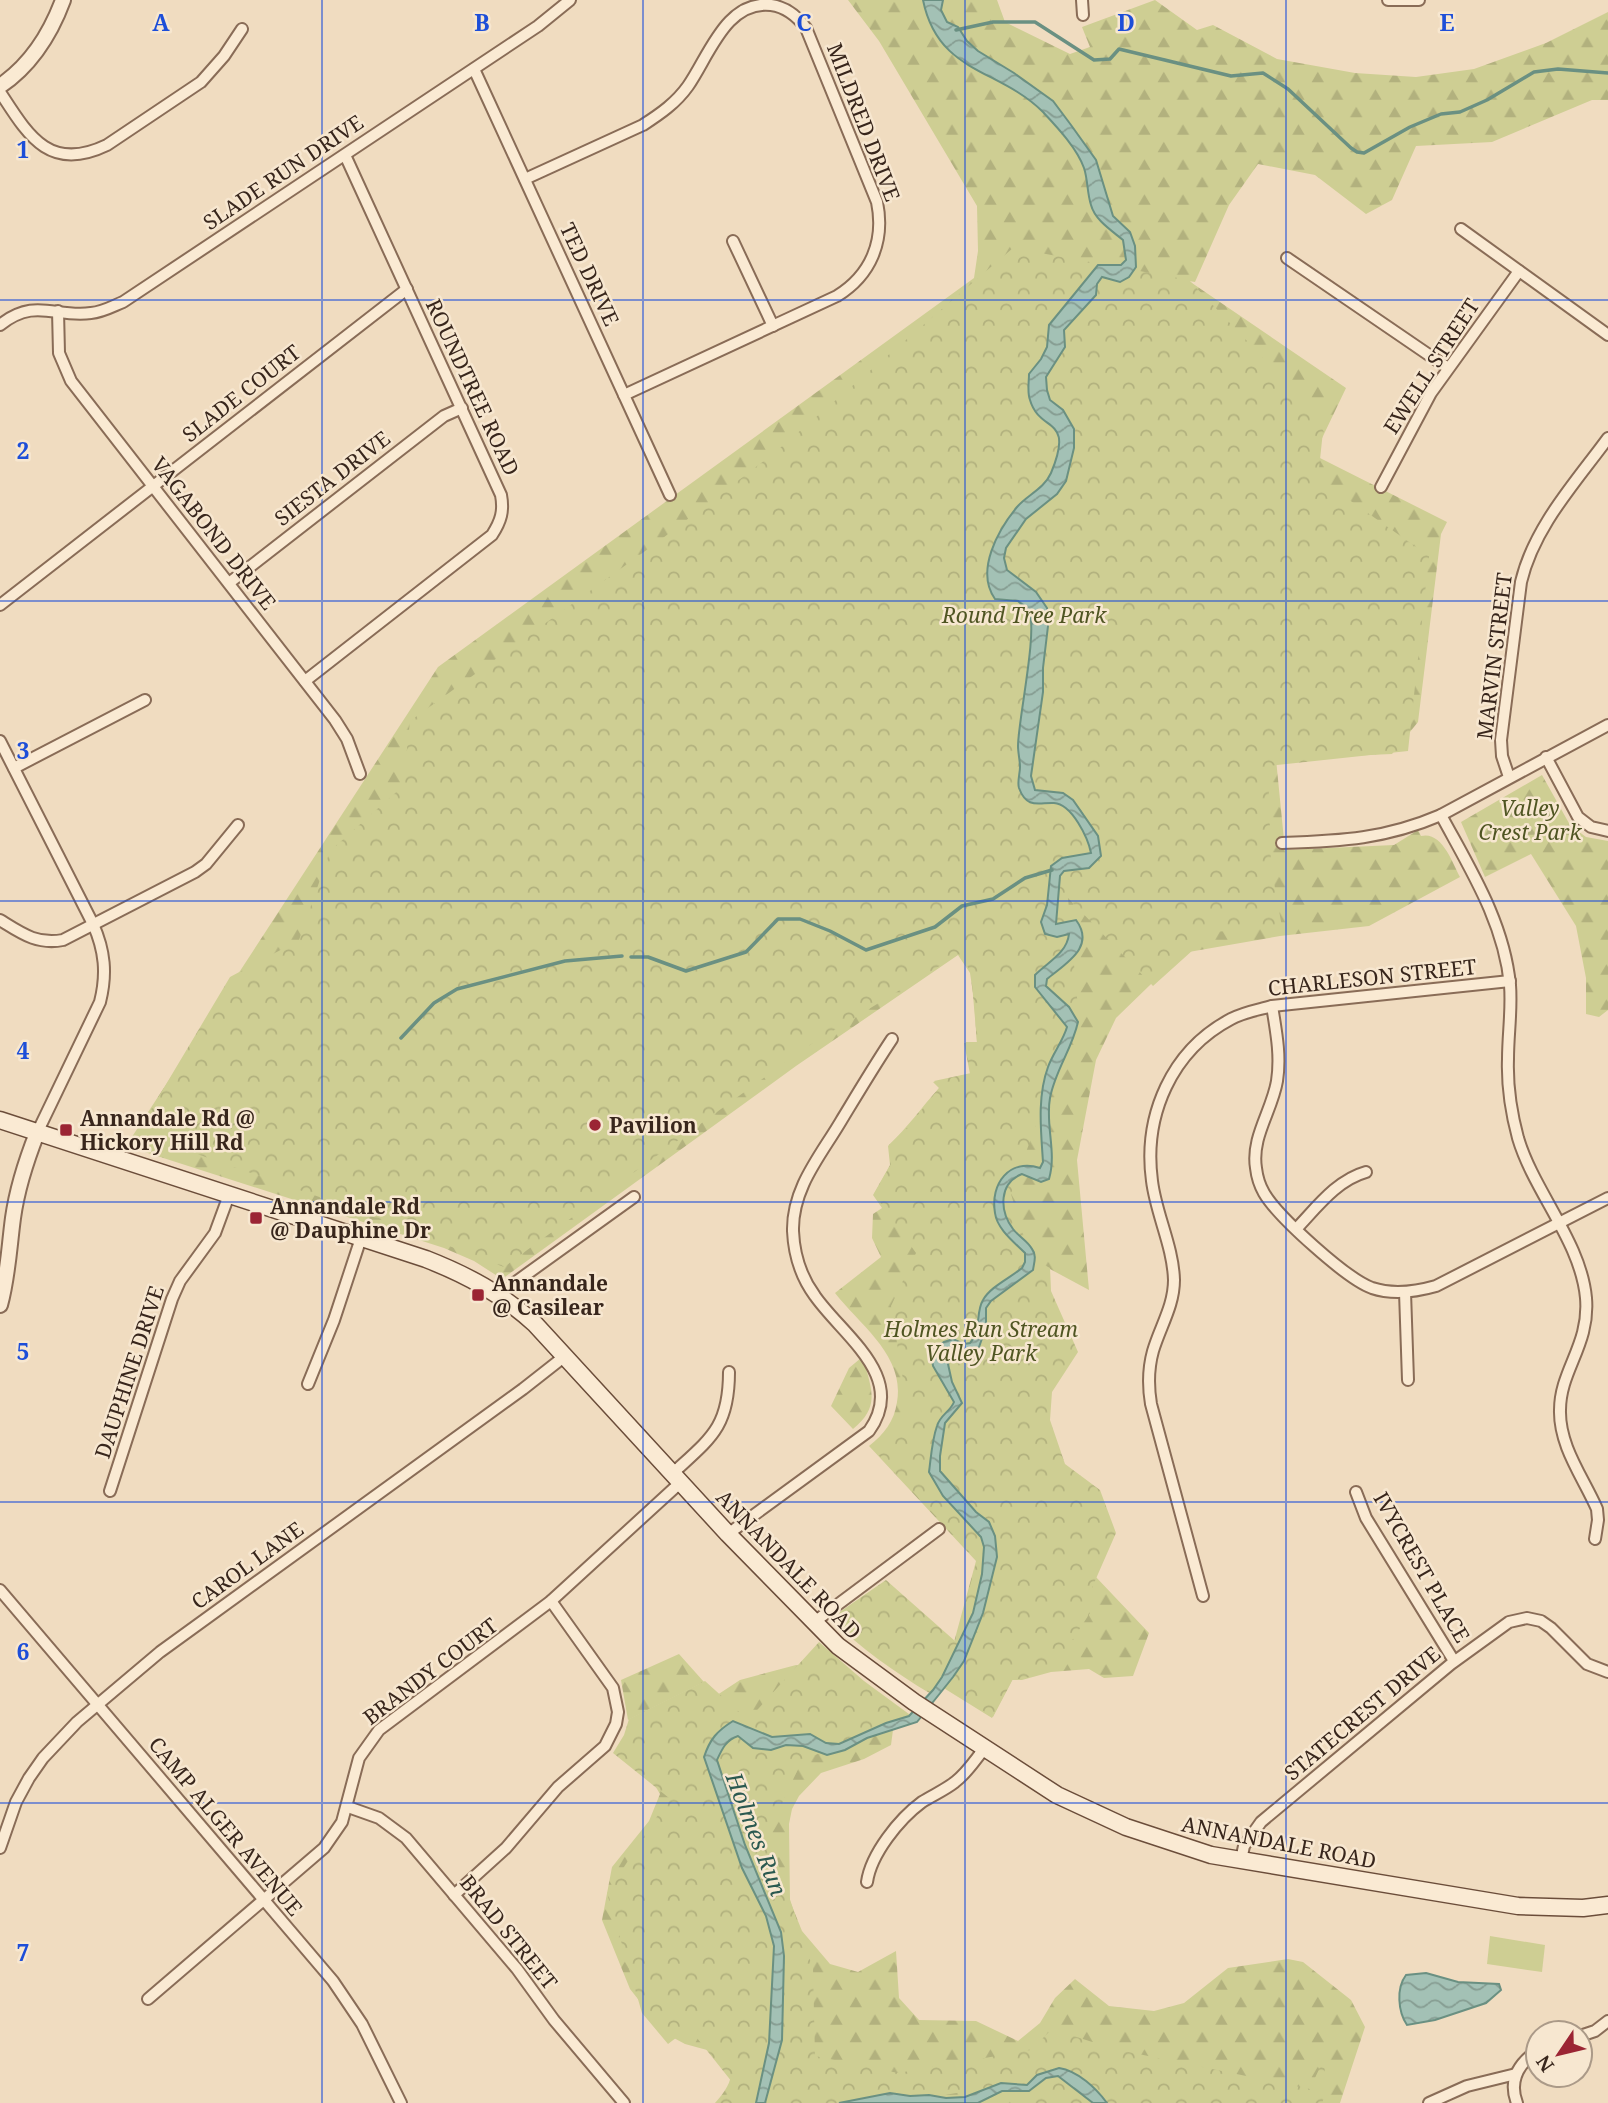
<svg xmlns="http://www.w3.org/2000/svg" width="1608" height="2103" viewBox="0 0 1608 2103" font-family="'Noto Serif',serif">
<defs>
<pattern id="forest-firs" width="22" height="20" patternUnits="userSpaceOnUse" patternTransform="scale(1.75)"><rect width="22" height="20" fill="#cece93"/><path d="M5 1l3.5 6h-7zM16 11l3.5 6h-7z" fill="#b2b17e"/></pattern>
<pattern id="park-crowns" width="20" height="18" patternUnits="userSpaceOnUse" patternTransform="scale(1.75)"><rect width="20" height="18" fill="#cece93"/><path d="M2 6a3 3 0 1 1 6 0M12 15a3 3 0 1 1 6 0" fill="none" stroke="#b2b17e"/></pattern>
<pattern id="water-waves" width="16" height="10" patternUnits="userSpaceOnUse" patternTransform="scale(1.75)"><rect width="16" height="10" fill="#a3c1b5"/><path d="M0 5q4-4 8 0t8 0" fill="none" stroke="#869d92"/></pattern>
</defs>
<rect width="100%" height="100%" fill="#f0dcc0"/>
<polygon fill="#cece93" points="1490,1936 1545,1945 1542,1972 1487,1964"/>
<g fill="url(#forest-firs)">
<path d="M848 0H997L1005 22 1070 54 1090 47 1082 27 1155 0 1197 30 1213 25 1277 59 1355 73 1416 77 1474 69 1546 43 1608 12V100H1592L1492 142 1416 146 1392 200 1366 214 1315 175 1258 164 1229 205 1195 282 1189 281 1346 388 1314 455 1447 522 1441 534 1418 722 1392 754 1276 759 1285 850 1394 845 1418 830 1421 836C1442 831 1452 862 1460 877L1369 926 1280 936 1183 953 1116 1018 1096 1060 1077 1160 1089 1290 1050 1269 1051 1393 1049 1421 1095 1576 1149 1633 1133 1676 1104 1678 1089 1669 1051 1672 1022 1680H1012L992 1718 942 1687 931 1694C894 1672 861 1648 830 1619L886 1581 954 1642 976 1561 869 1446C884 1434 894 1422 897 1402 905 1356 861 1326 835 1293L881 1257 872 1238 873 1214 882 1208 873 1195 890 1165 888 1146C908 1127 921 1108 939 1088L933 1082 970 1074 964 1043H977L974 1000 970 973 958 955 796 1066 502 1279 474 1261 444 1248 126 1146 438 667 974 278 978 251 977 206 879 41Z"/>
<polygon points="1542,775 1570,825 1586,837 1608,841 1608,1010 1599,1017 1586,1014 1586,978 1576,926 1531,854 1485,877 1461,822"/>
<path d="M861 1358 864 1361C872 1391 880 1407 853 1429L831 1406 849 1368Z"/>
<polygon points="679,1654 704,1682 628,1720 621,1680"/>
<path d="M796 1665 810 1668 893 1730 891 1745 864 1759 821 1773 799 1796 792 1809 789 1824 790 1901 802 1931 830 1964 858 1972 896 1951 899 1998 919 2020 976 2021 1018 2041 1040 2023 1055 1998 1075 1979 1109 2006 1154 2011 1184 2003 1228 1968 1288 1959 1303 1962 1351 2000 1365 2027 1340 2103H715C729 2087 735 2077 729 2056L685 2044 672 2037 653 2018 630 1989 602 1920 612 1867 649 1821 660 1794 638 1757 679 1720 740 1680Z"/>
</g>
<g fill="url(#park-crowns)">
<path d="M1013 248 1189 280 1324 422 1318 478 1429 556 1408 751 1268 766 1271 866 1282 927 1213 932 1153 986 1068 898 1078 1008 1011 1194 1030 1257 1050 1268 1051 1291 1078 1352 1052 1392 1050 1420 1065 1464 1100 1490 1116 1533 1084 1606 1090 1613 1052 1671 1022 1679H1013L993 1717 943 1686 932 1693C895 1671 863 1646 831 1618L886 1580 955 1641 977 1560 870 1446 909 1417 891 1306 916 1253 874 1194 891 1164 889 1145 909 1126 940 1087 934 1081 971 1073 965 1045 966 1042H977L971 972 959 954 805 1048 504 1267 342 1205 137 1133 230 977 299 940 330 851 403 786 410 721 659 541 773 454Z"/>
<polygon points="819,1642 864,1681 913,1717 815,1755 806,1752 768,1833 813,1969 815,2056 898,2073 1031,2050 1052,2029 1114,2049 1310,2089 1324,2058 1326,2092 1322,2103 1014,2103 1011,2084 896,2103 718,2103 736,2087 689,2028 668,2044 642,2013 607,1893 669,1798 613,1753 624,1735 629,1719 705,1681 748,1720"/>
</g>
<g fill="url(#water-waves)" stroke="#6a9082" stroke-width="2">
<path d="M923 0H943L941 10 947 22 958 27 967 41 978 51 1014 73 1053 101 1071 125 1096 160 1113 216 1130 232 1135 246 1136 267 1129 277 1120 282 1102 277 1097 284 1096 295 1064 330 1065 347 1046 377 1047 390 1050 400 1063 410 1074 429V448L1066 481 1057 494 1026 519 1006 548 1004 558 1007 570 1036 592 1047 608 1048 626 1043 668V692L1031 776 1035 790 1063 793 1073 800 1098 836 1101 856 1089 868 1064 871 1060 876 1056 924 1076 920C1096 947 1066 963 1047 979L1046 986 1069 1007 1078 1022C1072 1049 1055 1071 1050 1098 1045 1125 1057 1152 1049 1179L1041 1182 1022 1174C999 1183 999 1210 1013 1229 1018 1236 1028 1241 1032 1249 1037 1255 1034 1263 1033 1270L991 1301 986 1308V1327L978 1350 963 1353 954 1348 946 1355 952 1382 962 1403 945 1423 940 1456V1471L976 1512 989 1522 995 1536 997 1557 983 1613 964 1661 953 1677 917 1722 867 1738 845 1750 827 1755 803 1746 786 1745 771 1750 753 1748 738 1736C726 1740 722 1749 717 1760L745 1845 781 1932 784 1956 782 2040 765 2103H756L769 2043 774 1946 766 1916 742 1868 704 1757C710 1739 717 1731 733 1721L772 1737 810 1734 826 1743 839 1744 886 1723 909 1716 933 1690 942 1677 973 1613 982 1574 984 1547 981 1537 943 1496 929 1472C931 1457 932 1440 937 1426 940 1415 950 1412 954 1402L933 1366 931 1352 944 1342 953 1339 964 1344 970 1343C982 1331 975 1313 983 1300 990 1287 1010 1278 1022 1268L1025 1262V1253C1014 1242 997 1229 995 1213 990 1184 1009 1158 1040 1168L1043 1162C1041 1131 1037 1097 1048 1067 1053 1053 1063 1041 1067 1027L1035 987V975C1048 962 1067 953 1069 934L1057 937 1045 934 1041 922 1047 905 1051 866 1062 858 1091 853C1088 838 1072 804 1054 803 1040 802 1027 810 1019 788 1017 782 1020 774 1020 767 1020 760 1018 753 1018 746 1018 721 1038 630 1029 612 1027 608 1021 604 1018 601L995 599C975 571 998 530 1017 507 1027 495 1044 489 1051 473 1075 415 1040 434 1030 400 1027 392 1029 382 1029 374L1041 359 1047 347 1049 325 1098 265H1121L1126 260 1123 240C1111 230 1095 220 1091 205 1087 193 1088 180 1084 168 1077 148 1057 127 1043 112 999 68 938 74 923 0Z"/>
<path d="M1426 1973 1458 1982 1499 1984 1501 1990 1486 2003 1435 2020 1407 2025C1398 2012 1396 1988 1406 1975Z"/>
<path d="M1059 2068C1078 2071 1096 2088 1107 2103H1093L1058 2076 1046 2078 1029 2091H1002L978 2103H839L890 2093 910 2096 929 2095 946 2098 965 2097 1001 2083 1027 2085 1037 2075Z"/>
</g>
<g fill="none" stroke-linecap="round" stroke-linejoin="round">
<g stroke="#6a9082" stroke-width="3.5">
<polyline points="956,30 993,22 1035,22 1094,60 1110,59 1119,49 1231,76 1263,73 1288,89 1351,148 1357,152 1364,153 1410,127 1441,114 1460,112 1487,100 1534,72 1558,69 1608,73"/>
<polyline points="631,957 648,957 686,971 746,952 778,919 800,919 830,931 866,950 935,927 962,906 993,899 1025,878 1052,870"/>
<polyline points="401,1038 434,1003 457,989 565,961 622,956"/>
</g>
<defs>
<g id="minor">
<polyline points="1082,0 1083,15"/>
<polyline points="1388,0 1419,0"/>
<polyline points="474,69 670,495"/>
<path d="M0 92C28 135 49 173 107 145L201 82 224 56 242 29"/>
<path d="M525 179 643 125C660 114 676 103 688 86 709 56 726 0 771 5 786 7 797 16 806 28L877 202C885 241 871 275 837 296L624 395"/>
<polyline points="1461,229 1608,335"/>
<polyline points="733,241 773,326"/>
<polyline points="1287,258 1448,368"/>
<polyline points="58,311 59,353 71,381 335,720 347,739 360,774"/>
<path d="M0 325C35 297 55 318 91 313 103 312 113 306 123 302L538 26 570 0"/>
<polyline points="1381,487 1431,393 1519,271"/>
<polyline points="229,583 444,416 462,408"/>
<polyline points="0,605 407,289"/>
<path d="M305 681 492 535C501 521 504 511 501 495L345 155"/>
<path d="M0 741 93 924C105 951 107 974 100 1002L37 1133"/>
<polyline points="1546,757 1578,817 1591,827 1608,831"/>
<polyline points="14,768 145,700"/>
<path d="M1509 777 1502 756 1501 740 1521 582C1534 527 1575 483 1608 438"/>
<path d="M1441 815C1470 869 1504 922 1510 985 1512 1010 1508 1034 1508 1059 1507 1086 1511 1112 1518 1138 1534 1192 1581 1242 1586 1298 1590 1345 1560 1370 1560 1410 1559 1446 1583 1477 1597 1509L1598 1520 1595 1539"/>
<path d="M1282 843C1342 841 1385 839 1441 815L1608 725"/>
<path d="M0 920C21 933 37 945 63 940L195 872 206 864 238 825"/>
<path d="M1272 1006C1276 1031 1281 1055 1277 1081 1272 1111 1251 1137 1256 1168 1257 1177 1260 1186 1264 1193 1278 1217 1347 1279 1372 1288 1393 1295 1415 1292 1436 1286L1608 1198"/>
<path d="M1297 1228C1317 1207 1337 1180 1366 1172"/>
<polyline points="1405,1292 1408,1380"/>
<polyline points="499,1294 634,1197"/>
<polyline points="308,1384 334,1320 361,1238"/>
<path d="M673 1473C711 1438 729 1427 729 1372"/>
<polyline points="110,1491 172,1299 180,1281 215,1233 229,1195"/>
<polyline points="1356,1492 1366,1518 1454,1661"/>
<path d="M728 1534 869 1431C908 1377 843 1336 815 1296 801 1277 794 1254 793 1231 792 1188 821 1155 841 1121 858 1093 874 1066 892 1039"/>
<polyline points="0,1590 333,1981 362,2024 401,2103"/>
<path d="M1203 1596 1151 1404C1148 1386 1148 1369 1153 1351 1160 1327 1174 1306 1174 1280 1173 1246 1156 1214 1152 1181 1143 1115 1172 1050 1231 1019 1244 1012 1258 1010 1272 1006L1510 981"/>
<polyline points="813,1623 939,1529"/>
<polyline points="348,1807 379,1818 406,1838 517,1969 554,2020 624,2103"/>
<polyline points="0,1848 16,1802 29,1778 43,1758 77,1722 160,1652 523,1389 565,1356"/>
<polyline points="1241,1860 1244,1846 1261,1822 1451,1664 1509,1622 1527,1618 1541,1621 1551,1628 1587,1664 1608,1672"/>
<path d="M867 1882C871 1854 899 1819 922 1802 933 1795 945 1790 955 1782 967 1773 975 1760 984 1749"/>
<polyline points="454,1895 506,1848 558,1787 605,1746 616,1724 618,1712 613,1688 551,1601"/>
<polyline points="148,1999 324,1848 342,1822 359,1758 379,1730 551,1601 681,1482"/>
<polyline points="1580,2036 1595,2031 1608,2021"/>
<polyline points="1429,2103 1467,2086 1516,2074"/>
<path d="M1517 2103C1508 2080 1519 2063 1538 2050"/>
</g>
<g id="tertiary">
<path d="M0 86C31 65 50 35 63 0"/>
<path d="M0 1305C8 1276 9 1248 13 1218 17 1189 26 1161 37 1133"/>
</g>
<path id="secondary" d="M0 1120 426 1259C467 1275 502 1294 535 1324L728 1534 838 1646 914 1702 1057 1795 1126 1827 1211 1855 1518 1906 1583 1908 1608 1905"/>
</defs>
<use href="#minor" stroke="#896c57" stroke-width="14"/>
<use href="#tertiary" stroke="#896c57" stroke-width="18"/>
<use href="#secondary" stroke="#6b4d3a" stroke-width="19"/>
<use href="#minor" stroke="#faead3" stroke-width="10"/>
<use href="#tertiary" stroke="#faead3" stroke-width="14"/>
<use href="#secondary" stroke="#faead3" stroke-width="16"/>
</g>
<path fill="none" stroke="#1d4ed8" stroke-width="2" stroke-opacity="0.55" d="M322 0V2103M643 0V2103M965 0V2103M1286 0V2103M0 300H1608M0 601H1608M0 901H1608M0 1202H1608M0 1502H1608M0 1803H1608"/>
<g fill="#9b2534" stroke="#f7e7d0" stroke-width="2.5">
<circle cx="595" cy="1125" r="7"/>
<rect x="59" y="1123" width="14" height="14" rx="3.5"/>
<rect x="249" y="1211" width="14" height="14" rx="3.5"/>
<rect x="471" y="1288" width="14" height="14" rx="3.5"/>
</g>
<g text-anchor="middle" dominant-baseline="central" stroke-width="5" stroke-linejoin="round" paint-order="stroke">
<g font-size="21" fill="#38261c" stroke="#f7e7d0">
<text transform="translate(864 122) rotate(69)">MILDRED DRIVE</text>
<text transform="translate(283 172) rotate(-34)">SLADE RUN DRIVE</text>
<text transform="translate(590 274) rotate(65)">TED DRIVE</text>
<text transform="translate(1431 366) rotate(-57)">EWELL STREET</text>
<text transform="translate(473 387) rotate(65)">ROUNDTREE ROAD</text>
<text transform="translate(241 393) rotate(-38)">SLADE COURT</text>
<text transform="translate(332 478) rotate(-38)">SIESTA DRIVE</text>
<text transform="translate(214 533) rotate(52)">VAGABOND DRIVE</text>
<text transform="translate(1494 656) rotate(-83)">MARVIN STREET</text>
<text transform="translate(1372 977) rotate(-6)">CHARLESON STREET</text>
<text transform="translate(129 1372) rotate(-72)">DAUPHINE DRIVE</text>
<text transform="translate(789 1564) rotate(46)">ANNANDALE ROAD</text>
<text transform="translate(247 1565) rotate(-36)">CAROL LANE</text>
<text transform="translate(1422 1567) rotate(60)">IVYCREST PLACE</text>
<text transform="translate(430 1671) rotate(-37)">BRANDY COURT</text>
<text transform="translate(1362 1713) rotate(-40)">STATECREST DRIVE</text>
<text transform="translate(226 1826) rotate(50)">CAMP ALGER AVENUE</text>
<text transform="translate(1279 1842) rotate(11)">ANNANDALE ROAD</text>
<text transform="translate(509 1932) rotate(51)">BRAD STREET</text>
</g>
<g font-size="21" font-style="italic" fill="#4f5522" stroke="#f7e7d0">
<text x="1024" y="615">Round Tree Park</text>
<text x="1530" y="808">Valley<tspan x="1530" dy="24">Crest Park</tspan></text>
<text x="981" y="1329">Holmes Run Stream<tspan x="981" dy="24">Valley Park</tspan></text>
</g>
<g font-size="21" font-weight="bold" fill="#38261c" stroke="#f7e7d0" text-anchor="start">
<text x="80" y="1118">Annandale Rd @<tspan x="80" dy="24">Hickory Hill Rd</tspan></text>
<text x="609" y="1125">Pavilion</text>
<text x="270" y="1206">Annandale Rd<tspan x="270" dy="24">@ Dauphine Dr</tspan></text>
<text x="492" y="1283">Annandale<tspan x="492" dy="24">@ Casilear</tspan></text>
</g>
<g font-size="23" font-style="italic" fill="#2b5950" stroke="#f7e7d0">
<text transform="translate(757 1834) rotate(69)">Holmes Run</text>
</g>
</g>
<g font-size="23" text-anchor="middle" font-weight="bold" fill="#1d4ed8" stroke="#f7e7d0" stroke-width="5" stroke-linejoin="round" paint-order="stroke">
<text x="161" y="31">A</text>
<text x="482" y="31">B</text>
<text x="804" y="31">C</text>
<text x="1126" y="31">D</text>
<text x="1447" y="31">E</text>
<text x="23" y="158">1</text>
<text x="23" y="459">2</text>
<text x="23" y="759">3</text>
<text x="23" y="1059">4</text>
<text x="23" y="1360">5</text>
<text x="23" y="1660">6</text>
<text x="23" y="1961">7</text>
</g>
<g transform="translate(1559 2054) rotate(235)"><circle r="33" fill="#f7e7d0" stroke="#ab9a88" stroke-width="2"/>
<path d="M0-5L12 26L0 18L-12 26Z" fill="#9b2534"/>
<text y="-10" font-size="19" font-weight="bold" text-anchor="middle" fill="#38261c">N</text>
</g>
</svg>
